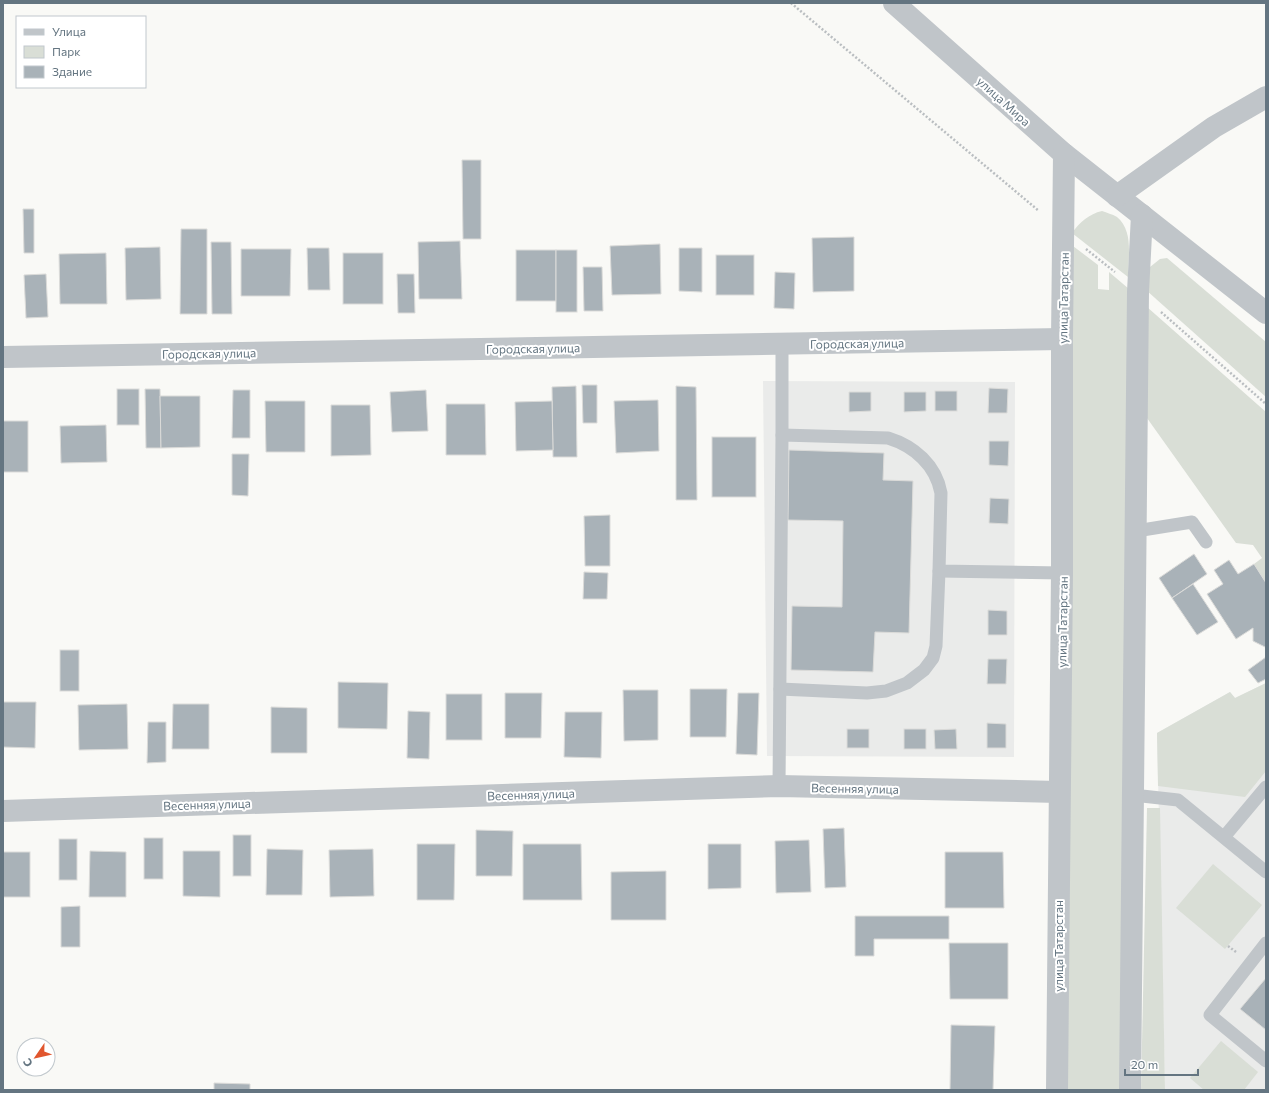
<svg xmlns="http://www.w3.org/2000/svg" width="1269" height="1093" viewBox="0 0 1269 1093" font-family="Commissioner,sans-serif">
<rect width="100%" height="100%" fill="#f9f9f6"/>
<g fill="#eaebea">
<polygon points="763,381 1015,382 1014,757 767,756"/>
<polygon points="1266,683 1266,1090 1165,1090 1157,733 1230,692 1235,698"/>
</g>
<g fill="#d9ded6">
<path d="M1102 211C1107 213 1112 214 1117 217 1134 231 1128 258 1128 277L1072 233C1080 222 1089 214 1102 211Z"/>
<polygon points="1069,243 1098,265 1098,289 1109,290 1109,272 1129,289 1123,1090 1067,1090"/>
<polygon points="1167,258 1266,342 1266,397 1146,290 1150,267 1160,259"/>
<polygon points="1147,307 1266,412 1266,583 1254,564 1262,558 1253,545 1236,543 1142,411"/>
<polygon points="1266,683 1266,771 1245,797 1158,786 1157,733 1230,692 1235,698"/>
<polygon points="1147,808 1160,808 1165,1090 1141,1090"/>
<polygon points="1213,864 1262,905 1225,949 1176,908"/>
<polygon points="1221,1041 1258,1072 1244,1090 1204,1090 1190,1078"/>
</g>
<g fill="#a9b2b8" stroke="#dbdbd9">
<polygon points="462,160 481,160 481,239 463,239"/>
<polygon points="23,209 34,209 34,253 24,253"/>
<polygon points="181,229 207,229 207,314 180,314"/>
<polygon points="854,237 854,291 813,292 812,238"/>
<polygon points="460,241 462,299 419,299 418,242"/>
<polygon points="211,242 231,242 232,314 212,314"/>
<polygon points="660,244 661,294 612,295 610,246"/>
<polygon points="160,247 161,299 126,300 125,248"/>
<polygon points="307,248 329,248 330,290 308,290"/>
<polygon points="679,248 702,248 702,292 679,291"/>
<polygon points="241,249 291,249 290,296 241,296"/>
<rect x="516" y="250" width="40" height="51"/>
<rect x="556" y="250" width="21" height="62"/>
<polygon points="106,253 107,304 60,304 59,254"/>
<rect x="343" y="253" width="40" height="51"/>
<rect x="716" y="255" width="38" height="40"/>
<polygon points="583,267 602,267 603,311 584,311"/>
<polygon points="775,272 795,273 794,309 774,308"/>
<polygon points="46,274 48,317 26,318 24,275"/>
<polygon points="397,274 414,274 415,313 398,313"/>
<polygon points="582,385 597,385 597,423 583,423"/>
<polygon points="576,386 577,457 553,457 552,387"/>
<polygon points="676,386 696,387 697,500 676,500"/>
<polygon points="989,388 1008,389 1007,413 988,413"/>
<rect x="117" y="389" width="22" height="36"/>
<polygon points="145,389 160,389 161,448 146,448"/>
<polygon points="233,390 250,390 250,438 232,438"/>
<polygon points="426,390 428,431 392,432 390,392"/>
<rect x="935" y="391" width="22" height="20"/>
<polygon points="849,392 871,392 871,411 849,412"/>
<polygon points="904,392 926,392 926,411 904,412"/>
<polygon points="160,396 200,396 200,447 161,448"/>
<polygon points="658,400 659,451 616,453 614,401"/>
<polygon points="265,401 305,401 305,452 266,452"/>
<polygon points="552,401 553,450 516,451 515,402"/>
<polygon points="446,404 485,404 486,455 446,455"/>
<polygon points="331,405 370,405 371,455 331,456"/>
<rect x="3" y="421" width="25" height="51"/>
<polygon points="106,425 107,462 61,463 60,426"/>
<rect x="712" y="437" width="44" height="60"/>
<polygon points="989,441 1009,441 1008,466 989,465"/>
<polygon points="789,450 884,453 883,480 913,481 909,633 875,632 873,672 791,670 792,606 842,607 843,521 788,520"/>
<polygon points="232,454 249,454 248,496 232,495"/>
<polygon points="990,498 1009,499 1008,524 989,523"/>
<polygon points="610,515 610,566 585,566 584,516"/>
<polygon points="1194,554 1207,574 1172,598 1159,578"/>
<polygon points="1229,560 1238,574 1254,564 1266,583 1266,619 1265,620 1266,620 1266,646 1265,647 1253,641 1253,628 1236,639 1207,594 1223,584 1214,570"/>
<polygon points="584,572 608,573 607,599 583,599"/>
<polygon points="1193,584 1218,622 1197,635 1172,598"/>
<polygon points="988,610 1007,611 1007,635 988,635"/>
<rect x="60" y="650" width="19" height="41"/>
<polygon points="1266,657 1266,679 1258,683 1248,670"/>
<polygon points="988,659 1007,659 1006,684 987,684"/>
<polygon points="338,682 388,683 387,729 338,728"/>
<polygon points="690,689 727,689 726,737 690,737"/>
<polygon points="623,690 658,690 658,740 624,741"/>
<polygon points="505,693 542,693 541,738 505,738"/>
<polygon points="738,693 759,693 757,755 736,754"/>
<rect x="446" y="694" width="36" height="46"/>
<polygon points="3,702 36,702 35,748 3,747"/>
<polygon points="127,704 128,749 79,750 78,705"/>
<polygon points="173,704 209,704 209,749 172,749"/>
<polygon points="271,707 307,708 307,753 271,753"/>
<polygon points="408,711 430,712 429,759 407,758"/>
<polygon points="565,712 602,712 601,758 564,757"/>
<polygon points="148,722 166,722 166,762 147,763"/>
<polygon points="987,723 1006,724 1006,748 987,748"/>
<rect x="847" y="729" width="22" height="19"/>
<rect x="904" y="729" width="22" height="20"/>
<polygon points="956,729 957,749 935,749 934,730"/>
<polygon points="844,828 846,887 825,888 823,829"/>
<polygon points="476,830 513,831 512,876 476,876"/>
<rect x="233" y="835" width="18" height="41"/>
<rect x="144" y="838" width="19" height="41"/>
<rect x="59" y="839" width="18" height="41"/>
<polygon points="809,840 811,892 776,893 775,841"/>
<polygon points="417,844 455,844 454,900 417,900"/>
<polygon points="523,844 581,844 582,900 523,900"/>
<polygon points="708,844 741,844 741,888 708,889"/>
<polygon points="267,849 303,850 302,895 266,895"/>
<polygon points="373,849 374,896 330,897 329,850"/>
<polygon points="90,851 126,852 126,897 89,897"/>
<polygon points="183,851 220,851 220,897 183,896"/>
<rect x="3" y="852" width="27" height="45"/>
<polygon points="945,852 1003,852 1004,908 945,908"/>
<polygon points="666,871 666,920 611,920 611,872"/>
<polygon points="80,906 80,947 61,947 61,907"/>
<polygon points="855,916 949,916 949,939 874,939 874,956 855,956"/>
<polygon points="949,943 1008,943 1008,999 950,999"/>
<polygon points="1266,978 1266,1030 1240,1009"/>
<polygon points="951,1025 995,1026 993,1090 950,1090"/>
<polygon points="214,1083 250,1084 250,1090 214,1090"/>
</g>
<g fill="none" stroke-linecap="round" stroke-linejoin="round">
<g stroke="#babec1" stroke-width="2.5" stroke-dasharray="2 2" stroke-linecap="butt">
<polyline points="791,3 1039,211"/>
<polyline points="1086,249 1115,272"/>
<polyline points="1161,312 1266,404"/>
<polyline points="1228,946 1236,952"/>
</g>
<g stroke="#c0c5c9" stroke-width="13">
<polyline points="782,435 782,344"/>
<polyline points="1136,531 1192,522 1206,542"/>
<polyline points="780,689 867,693 886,691 907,683 924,670 933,658 936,646 939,571"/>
<path d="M779 786 782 435 888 438C914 446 936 465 941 493L939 571 1062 573"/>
<polyline points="1133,795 1178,800 1266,872"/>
<polyline points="1224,837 1266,787"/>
<polyline points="1266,943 1210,1015 1266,1061"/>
</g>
<g stroke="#c0c5c9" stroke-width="22">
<polyline points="894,3 1064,154 1266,313"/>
<polyline points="1117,196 1214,127 1266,97"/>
<polyline points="3,357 1062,339"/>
<polyline points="3,811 779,786 1059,792"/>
<polyline points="1057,1090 1062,573 1062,339 1064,154"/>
<polyline points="1130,1090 1138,292 1142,215"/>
</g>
</g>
<g text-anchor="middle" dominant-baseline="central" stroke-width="4" stroke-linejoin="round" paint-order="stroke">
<g font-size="12" fill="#647581" stroke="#fff">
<text transform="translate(1004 101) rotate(42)">улица Мира</text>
<text transform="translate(1063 298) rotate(-89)">улица Татарстан</text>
<text transform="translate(857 343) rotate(-1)">Городская улица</text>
<text transform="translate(533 348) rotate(-1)">Городская улица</text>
<text transform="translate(209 353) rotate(-1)">Городская улица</text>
<text transform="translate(1062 622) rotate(-89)">улица Татарстан</text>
<text transform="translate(855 788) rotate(1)">Весенняя улица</text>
<text transform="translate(531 794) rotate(-2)">Весенняя улица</text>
<text transform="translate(207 804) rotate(-2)">Весенняя улица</text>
<text transform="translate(1058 946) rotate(-90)">улица Татарстан</text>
</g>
</g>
<rect width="1269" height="1093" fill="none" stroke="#647581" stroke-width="8"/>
<rect x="16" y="16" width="130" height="72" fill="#ffffff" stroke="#c1c8cd"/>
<rect x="24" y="29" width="20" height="6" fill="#c0c5c9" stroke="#c1c8cd"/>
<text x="52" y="36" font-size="12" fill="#647581">Улица</text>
<rect x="24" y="46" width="20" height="12" fill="#d9ded6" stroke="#c1c8cd"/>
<text x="52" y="56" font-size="12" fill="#647581">Парк</text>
<rect x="24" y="66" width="20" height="12" fill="#a9b2b8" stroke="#c1c8cd"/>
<text x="52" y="76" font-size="12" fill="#647581">Здание</text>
<g transform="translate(36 1057) rotate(236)"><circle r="19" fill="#ffffff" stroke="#c1c8cd"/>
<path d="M0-3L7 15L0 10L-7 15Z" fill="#e1562e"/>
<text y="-6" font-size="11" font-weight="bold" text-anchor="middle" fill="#647581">С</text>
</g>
<path d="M1125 1069v6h73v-6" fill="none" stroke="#647581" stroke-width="2"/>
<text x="1131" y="1069" font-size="12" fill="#647581" stroke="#ffffff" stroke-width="3" paint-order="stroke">20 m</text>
</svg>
